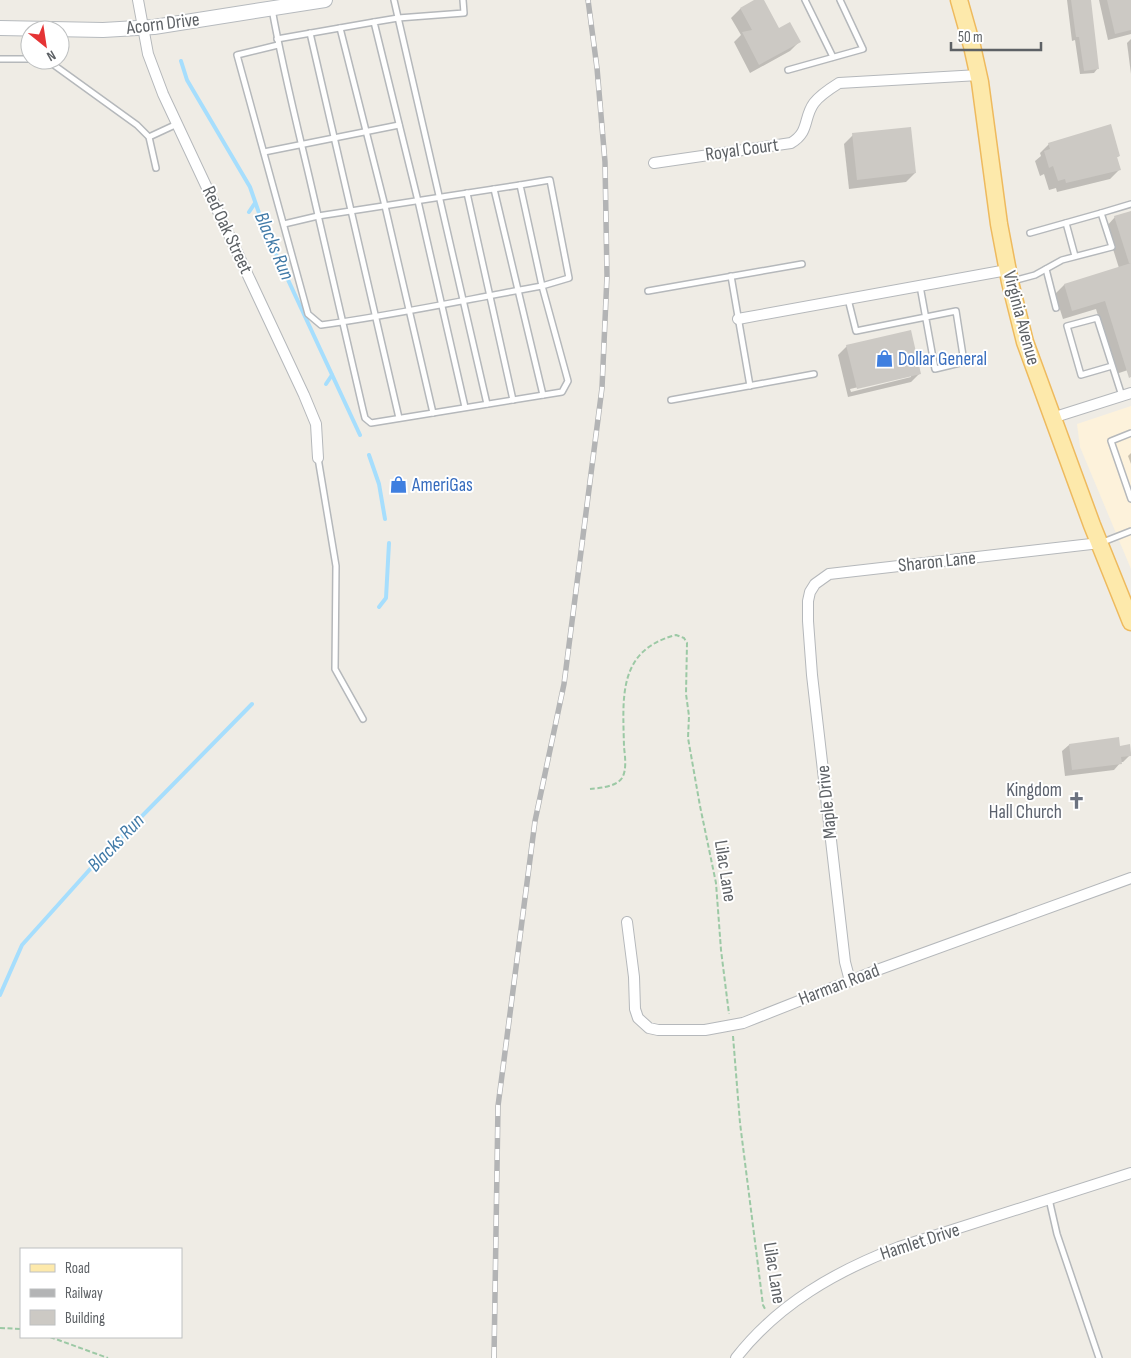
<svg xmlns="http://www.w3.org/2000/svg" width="1131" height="1358" viewBox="0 0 1131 1358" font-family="'Sofia Sans Condensed',sans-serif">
<rect width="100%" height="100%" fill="#efece5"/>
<polygon fill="#fdf2db" points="1131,406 1131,569 1080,447 1077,424"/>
<g fill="#0003" fill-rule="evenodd">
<polygon points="757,0 762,0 778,30 799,42 790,51 750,73 734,42 741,35 731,18 740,9"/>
<polygon points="1067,0 1089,0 1098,68 1094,73 1080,74 1075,40 1072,41"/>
<polygon points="1099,0 1131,0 1131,34 1108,40"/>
<polygon points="1131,39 1131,74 1127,43"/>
<polygon points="853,135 915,173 906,182 849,189 844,144"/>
<polygon points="1049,144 1119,156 1116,158 1119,170 1110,179 1057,192 1056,188 1049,190 1044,174 1040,176 1035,161 1041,156 1040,153"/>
<polygon points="1131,213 1131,369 1116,374 1096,309 1063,319 1055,294 1064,285 1119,268 1106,227 1115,217"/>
<path d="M847 346 920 373 911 382 848 397 838 355ZM911 375V377L851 392 850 389Z"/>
<polygon points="1131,453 1131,464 1128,456"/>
<polygon points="1069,745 1119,747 1130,755 1123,762 1121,762 1114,770 1065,776 1062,751"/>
</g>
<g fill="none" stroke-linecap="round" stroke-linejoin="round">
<g stroke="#a6defd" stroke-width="4">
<polyline points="181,61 187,80 250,187 259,213 276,254 360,435"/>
<polyline points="249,212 255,203"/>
<polyline points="326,384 332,375"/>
<polyline points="369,455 379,484 385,519"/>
<polyline points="379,607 386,598 389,543"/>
<polyline points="0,995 22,945 92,867 252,704"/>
</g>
</g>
<g fill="#ccc9c4">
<polygon points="754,0 764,0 779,28 790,22 801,42 759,65 742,32 752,30 740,8"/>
<polygon points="1071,0 1091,0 1099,69 1084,71 1079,37 1076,37"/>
<polygon points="1107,0 1131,0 1131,30 1115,34"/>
<polygon points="1111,124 1120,156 1117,157 1121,170 1066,183 1065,179 1058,181 1053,166 1049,168 1044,151 1050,149 1048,143"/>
<polygon points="911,127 916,173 857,180 852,133"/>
<polygon points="1131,211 1131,263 1129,263 1114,216"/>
<polygon points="1131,263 1131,377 1129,378 1105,301 1072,311 1064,284"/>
<polygon points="911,330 921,374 857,389 846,345"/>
<polygon points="1119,737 1120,746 1130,744 1131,753 1131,756 1121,757 1122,764 1072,770 1069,744"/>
</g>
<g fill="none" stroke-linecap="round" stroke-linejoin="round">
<defs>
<g id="lane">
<polyline points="394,0 487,404"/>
<polyline points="463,0 464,13 398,18 374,22 418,201 465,407"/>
<polyline points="805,0 833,57"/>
<path d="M272 9C282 65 296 121 309 176 327 254 345 332 363 410L365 418 371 423 562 392 568 381 542 286 520 185 550 180 569 278 542 286C469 299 395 315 321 325L308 314 237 55 278 45"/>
<polyline points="340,28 385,206 433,413"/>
<polyline points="310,33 399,418"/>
<polyline points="277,39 374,22"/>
<polyline points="0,59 30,59"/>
<polyline points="47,60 137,125 149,137 156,168"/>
<polyline points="788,70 863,49 840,0"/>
<polyline points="149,137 177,124"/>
<polyline points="264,152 399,125"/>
<polyline points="494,189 543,395"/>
<polyline points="467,193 513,400"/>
<polyline points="1066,223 1075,256"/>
<polyline points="284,224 318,216 520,185"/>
<polyline points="1030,233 1101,213"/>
<polyline points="1046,269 1056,308"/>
<polyline points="731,276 750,386"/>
<polyline points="1013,281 1035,275 1062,260 1112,247 1101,213 1131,204"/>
<polyline points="648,291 802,264"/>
<polyline points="848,299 856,331 956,311 964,362 935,369 920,286"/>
<polyline points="1112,366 1081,375 1067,326 1097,318 1122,396"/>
<polyline points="671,400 814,374"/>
<polyline points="1131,433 1111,441 1131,499"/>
<polyline points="318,458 336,566 335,669 363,719"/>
<polyline points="1103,542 1131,531"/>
<polyline points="1049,1199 1057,1234 1099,1358"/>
</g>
<g id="street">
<polyline points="138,0 148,54 163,94 304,395 316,424 318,458"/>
<path d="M654 163 791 143C810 132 803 118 814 103 820 95 831 88 839 83L979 75"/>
<polyline points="738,319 1007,270"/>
<polyline points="1052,418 1131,393"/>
<polyline points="627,922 634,977 635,1009 638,1018 649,1028 658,1030 705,1030 743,1023 880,969 1131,878"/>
<polyline points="850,981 845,962 812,675 808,621 808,601 810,592 815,584 829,574 1100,543"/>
<path d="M736 1358C778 1304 836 1271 899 1247L1131 1173"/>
</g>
<polyline id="secondary" points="0,28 103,30 154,27 325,0"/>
<polyline id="primary" points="959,0 972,46 980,82 999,224 1010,282 1025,342 1092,525 1131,622"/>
</defs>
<use href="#lane" stroke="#b5b8bb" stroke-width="8"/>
<use href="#street" stroke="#b5b8bb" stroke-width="12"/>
<use href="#secondary" stroke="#b6babe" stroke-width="16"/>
<use href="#primary" stroke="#eeba5e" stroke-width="19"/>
<g stroke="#9cc9a5" stroke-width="2" stroke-dasharray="5 2.5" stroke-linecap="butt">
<path d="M590 789C599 788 616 787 622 778 627 770 625 756 624 747 623 698 617 650 676 635L684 638 687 643 686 694 689 716 688 738 700 806 716 883 721 950 729 1014"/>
<polyline points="733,1036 740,1123 763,1305 766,1311"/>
<polyline points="0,1328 21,1329"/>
<polyline points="50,1337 108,1358"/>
</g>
<use href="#lane" stroke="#fff" stroke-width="5"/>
<use href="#street" stroke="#fff" stroke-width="10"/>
<use href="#secondary" stroke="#fff" stroke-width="14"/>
<use href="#primary" stroke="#fde9ab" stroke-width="16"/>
<defs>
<polyline id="rail" points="494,1358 498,1106 535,821 564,684 602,388 607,276 605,162 597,68 588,0"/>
</defs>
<use href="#rail" stroke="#b3b4b5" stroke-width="5.5"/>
<use href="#rail" stroke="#fff" stroke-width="4" stroke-dasharray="11" stroke-linecap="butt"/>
</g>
<defs>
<symbol id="shop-bare" viewBox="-9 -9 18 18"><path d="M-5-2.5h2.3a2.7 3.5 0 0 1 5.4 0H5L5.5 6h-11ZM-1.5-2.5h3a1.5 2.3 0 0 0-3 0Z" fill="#3f7fe0" stroke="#fff" stroke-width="2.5" paint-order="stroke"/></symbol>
<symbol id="church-bare" viewBox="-9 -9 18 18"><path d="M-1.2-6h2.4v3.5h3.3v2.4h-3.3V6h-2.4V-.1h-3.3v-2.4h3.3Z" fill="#6b7280" stroke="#fff" stroke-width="2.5" paint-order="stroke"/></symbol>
</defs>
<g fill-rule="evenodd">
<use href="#shop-bare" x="872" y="346" width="25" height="25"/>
<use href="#shop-bare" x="386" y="472" width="25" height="25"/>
<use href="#church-bare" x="1064" y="788" width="25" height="25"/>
</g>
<g text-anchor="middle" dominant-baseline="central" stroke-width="4" stroke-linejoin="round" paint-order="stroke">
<g font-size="19" fill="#5d6165" stroke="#fff">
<text transform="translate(163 24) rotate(-7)">Acorn Drive</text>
<text transform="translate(742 150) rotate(-8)">Royal Court</text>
<text transform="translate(227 230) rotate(65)">Red Oak Street</text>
<text transform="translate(1021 318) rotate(75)">Virginia Avenue</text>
<text transform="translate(937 562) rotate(-6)">Sharon Lane</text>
<text transform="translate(827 802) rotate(-96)">Maple Drive</text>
<text transform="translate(725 871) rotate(81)">Lilac Lane</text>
<text transform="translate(839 985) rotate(-21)">Harman Road</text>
<text transform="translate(920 1242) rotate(-18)">Hamlet Drive</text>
<text transform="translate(774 1273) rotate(81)">Lilac Lane</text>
</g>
<g font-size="19" fill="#366cbe" stroke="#fff" text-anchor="start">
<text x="898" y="359">Dollar General</text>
<text x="412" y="485">AmeriGas</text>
</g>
<g font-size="19" fill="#5b616d" stroke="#fff" text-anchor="end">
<text x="1062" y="790">Kingdom<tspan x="1062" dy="22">Hall Church</tspan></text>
</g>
<g font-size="20" font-style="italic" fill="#417aa7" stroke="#fff">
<text transform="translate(274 246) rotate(67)">Blacks Run</text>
<text transform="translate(116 843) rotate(-46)">Blacks Run</text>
</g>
</g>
<rect x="20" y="1248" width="162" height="90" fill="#ffffff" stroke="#bec0c1"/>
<rect x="30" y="1264" width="25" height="8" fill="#fde9ab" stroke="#bec0c1"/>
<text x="65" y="1273" font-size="15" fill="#5d6165">Road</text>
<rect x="30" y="1289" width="25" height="8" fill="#b3b4b5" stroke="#bec0c1"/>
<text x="65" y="1298" font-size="15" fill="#5d6165">Railway</text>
<rect x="30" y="1310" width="25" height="15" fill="#ccc9c4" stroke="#bec0c1"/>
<text x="65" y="1323" font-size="15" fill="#5d6165">Building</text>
<g transform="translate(45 45) rotate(150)"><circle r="24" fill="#ffffff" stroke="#bec0c1"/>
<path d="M0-4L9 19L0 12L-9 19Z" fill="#e53435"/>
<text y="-8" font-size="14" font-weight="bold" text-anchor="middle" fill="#5d6165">N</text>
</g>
<path d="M951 42v8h90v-8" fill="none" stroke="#5d6165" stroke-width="2.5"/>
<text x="958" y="42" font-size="15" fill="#5d6165" stroke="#ffffff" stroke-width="4" paint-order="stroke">50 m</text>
</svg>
